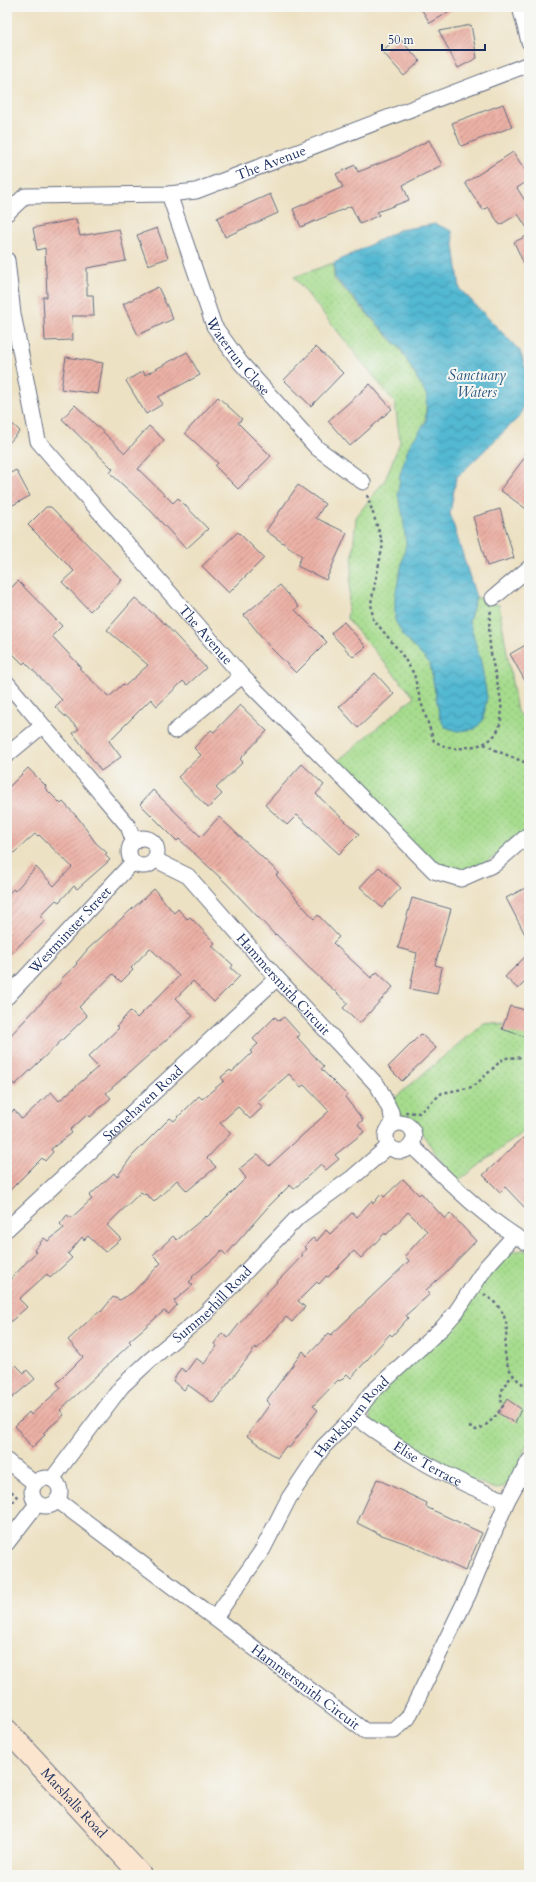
<svg xmlns="http://www.w3.org/2000/svg" width="536" height="1882" viewBox="0 0 536 1882" font-family="Cardo,serif">
<defs>
<pattern id="grass-dots" width="8" height="8" patternUnits="userSpaceOnUse"><rect width="8" height="8" fill="#a6dc8d"/><path d="M2 2h.1M6 6h.1" fill="none" stroke="#8ebd7c" stroke-width="1.8" stroke-linecap="round"/></pattern>
<pattern id="water-waves" width="16" height="10" patternUnits="userSpaceOnUse"><rect width="16" height="10" fill="#53b8d2"/><path d="M0 5q4-4 8 0t8 0" fill="none" stroke="#4496ae"/></pattern>
<pattern id="building-hatch" width="6" height="6" patternUnits="userSpaceOnUse"><rect width="6" height="6" fill="#ecb1a6"/><path d="M-1 1l2-2M0 6l6-6M5 7l2-2" fill="none" stroke="#be908a"/></pattern>
</defs>
<rect width="100%" height="100%" fill="#f6f6f2"/>
<filter id="ink" filterUnits="userSpaceOnUse"><feTurbulence type="fractalNoise" baseFrequency=".025" numOctaves="2"/><feDisplacementMap in="SourceGraphic" scale="8" xChannelSelector="R" yChannelSelector="G"/><feConvolveMatrix kernelMatrix="1 2 1 2 8 2 1 2 1" color-interpolation-filters="sRGB"/></filter>
<filter id="wash" filterUnits="userSpaceOnUse"><feTurbulence type="fractalNoise" baseFrequency=".012" numOctaves="4" result="noise"/><feDisplacementMap in="SourceGraphic" scale="16" xChannelSelector="R" yChannelSelector="G"/><feGaussianBlur stdDeviation="0.9" result="paint"/><feColorMatrix in="noise" values="0 0 0 0 0 0 0 0 0 0 0 0 0 0 0 0 0 1.4 0 .05"/><feComposite in="paint" operator="in"/></filter>
<g filter="url(#wash)">
<rect width="100%" height="100%" fill="#ede1c3"/>
<g fill="url(#grass-dots)" stroke="#608676">
<polygon points="333,263 334,279 400,349 427,396 425,422 400,474 406,544 395,621 430,664 440,718 458,731 482,720 486,697 469,622 476,597 499,605 517,712 529,723 529,834 461,879 434,871 334,764 414,697 347,619 356,517 385,480 400,442 395,403 294,277"/>
<polygon points="483,1023 529,1026 529,1127 456,1183 421,1132 388,1104"/>
<polygon points="525,1250 529,1253 529,1439 512,1480 505,1486 496,1489 444,1469 371,1421 369,1411 372,1399 501,1258 513,1251"/>
</g>
<polygon fill="url(#water-waves)" stroke="#377498" points="435,224 452,231 460,289 520,351 529,379 529,389 520,416 456,478 450,514 476,597 469,621 481,662 487,697 483,720 475,729 458,731 445,727 440,718 430,664 404,637 395,620 395,596 406,544 403,516 398,495 400,474 409,446 426,422 427,396 401,349 335,278 334,263 399,230"/>
<g id="blocks">
<g fill="url(#building-hatch)">
<polygon points="420,7 458,7 430,23"/>
<polygon points="471,25 477,58 458,68 439,31"/>
<polygon points="398,37 420,61 404,76 382,51"/>
<polygon points="503,104 512,127 461,146 452,123"/>
<polygon points="429,140 442,165 403,185 409,200 377,212 379,215 360,224 351,206 301,227 293,209 343,187 336,174 355,165 358,172 401,155"/>
<polygon points="513,152 529,176 529,180 517,188 529,207 529,231 518,214 500,225 488,207 483,210 465,183"/>
<polygon points="270,194 278,213 225,237 217,218"/>
<polygon points="76,219 80,236 119,229 126,261 87,268 87,295 93,295 94,316 72,316 73,340 45,341 43,297 47,297 45,248 37,250 33,228"/>
<polygon points="157,228 168,258 148,265 137,235"/>
<polygon points="529,235 529,275 514,242"/>
<polygon points="158,287 173,319 138,335 123,304"/>
<polygon points="316,347 343,373 311,406 284,380"/>
<polygon points="187,352 200,375 158,397 163,404 146,414 126,381 143,371 145,375"/>
<polygon points="66,357 103,363 98,394 61,389"/>
<polygon points="370,384 392,409 350,446 328,421"/>
<polygon points="218,397 242,419 238,423 271,456 238,489 215,466 218,463 185,433"/>
<polygon points="75,405 125,453 149,426 164,440 138,469 173,503 178,498 208,529 186,549 150,510 110,473 113,469 62,419"/>
<polygon points="7,419 20,431 7,445"/>
<polygon points="529,452 529,511 500,490"/>
<polygon points="16,470 30,496 7,508 7,475"/>
<polygon points="298,485 325,504 316,518 347,533 326,580 297,566 302,556 266,531"/>
<polygon points="46,507 51,507 122,580 90,611 62,582 74,571 28,525"/>
<polygon points="500,509 514,558 487,566 473,517"/>
<polygon points="238,532 264,558 229,593 202,566"/>
<polygon points="18,581 62,626 52,636 81,667 79,668 109,697 123,684 125,686 148,665 107,630 135,598 164,623 206,668 187,685 183,681 157,706 151,699 109,741 121,757 101,771 73,733 79,729 55,707 62,700 25,662 23,664 7,648 7,592"/>
<polygon points="280,585 299,607 295,610 327,642 296,673 269,646 244,615"/>
<polygon points="344,622 366,647 353,657 331,633"/>
<polygon points="529,643 529,688 510,654"/>
<polygon points="375,673 394,694 358,728 339,707"/>
<polygon points="240,705 267,731 240,759 243,762 216,788 222,794 208,808 178,777 201,755 194,748 211,730 214,732"/>
<polygon points="302,764 324,785 316,794 359,834 339,854 297,815 287,825 265,805"/>
<polygon points="28,768 46,786 45,788 61,804 63,802 79,819 95,842 107,853 105,855 110,860 77,889 74,886 59,902 56,900 40,916 45,921 7,957 7,895 13,889 15,891 36,867 54,886 72,867 39,835 38,836 35,834 7,859 7,789"/>
<polygon points="153,790 201,837 219,817 279,873 276,875 314,919 318,915 339,937 333,943 371,978 377,972 393,987 360,1023 343,1008 348,1003 308,967 276,934 275,935 226,883 179,839 177,841 140,804"/>
<polygon points="379,867 401,888 382,908 360,887"/>
<polygon points="529,886 529,942 506,898"/>
<polygon points="154,889 174,913 178,909 187,919 190,917 215,943 212,946 233,965 231,968 240,976 214,1002 193,981 176,998 193,1016 106,1093 111,1098 90,1117 88,1114 70,1130 72,1133 51,1149 53,1152 45,1161 42,1158 7,1193 7,1117 14,1110 22,1119 51,1092 59,1101 98,1067 88,1057 119,1028 117,1026 130,1011 137,1018 179,976 150,948 131,968 133,970 121,982 113,974 79,1007 87,1016 15,1085 7,1078 7,1039 62,981 61,979 77,964 76,963 88,949"/>
<polygon points="412,898 451,909 435,965 442,967 437,994 410,989 417,953 398,948"/>
<polygon points="529,953 529,978 518,989 505,977"/>
<polygon points="510,1006 529,1011 529,1038 502,1029"/>
<polygon points="275,1017 279,1021 284,1017 300,1035 297,1037 324,1067 321,1069 347,1095 345,1097 363,1120 358,1124 364,1132 335,1155 339,1159 326,1170 321,1164 294,1189 290,1185 267,1208 226,1255 222,1251 192,1277 193,1278 189,1282 193,1285 174,1301 177,1305 169,1314 164,1311 129,1341 131,1343 60,1410 64,1415 43,1433 45,1435 32,1448 15,1426 29,1412 31,1415 61,1388 57,1383 83,1357 68,1340 100,1310 101,1312 113,1297 120,1300 133,1292 161,1263 153,1255 173,1236 177,1240 206,1216 207,1217 246,1178 239,1169 258,1154 269,1166 329,1111 304,1085 301,1087 289,1074 257,1102 263,1107 250,1119 238,1107 220,1123 231,1133 207,1158 216,1167 187,1191 177,1180 154,1202 146,1194 145,1195 141,1192 107,1225 121,1239 105,1252 88,1236 84,1240 82,1237 68,1254 72,1258 50,1278 47,1274 19,1299 27,1307 7,1325 7,1283 36,1252 34,1250 44,1238 48,1241 64,1228 60,1224 67,1215 71,1218 92,1199 89,1196 114,1173 117,1177 132,1156 170,1118 174,1121 199,1096 202,1099 224,1081 221,1077 230,1070 232,1072 252,1053 250,1051 258,1044 253,1039"/>
<polygon points="421,1034 436,1048 402,1081 388,1067"/>
<polygon points="524,1137 529,1142 529,1212 505,1187 500,1192 483,1175"/>
<polygon points="403,1179 419,1195 421,1193 445,1219 450,1213 476,1241 447,1271 426,1290 430,1294 406,1315 408,1318 392,1336 390,1334 351,1378 347,1374 340,1381 338,1380 313,1406 318,1410 289,1448 286,1446 277,1458 247,1436 270,1404 266,1401 303,1351 307,1356 329,1333 331,1335 409,1261 405,1256 427,1231 408,1212 386,1235 385,1233 361,1258 354,1251 328,1277 326,1276 319,1284 317,1282 298,1301 305,1307 292,1322 286,1317 257,1349 256,1347 213,1403 188,1385 184,1390 173,1381 181,1368 186,1372 196,1358 204,1364 217,1346 214,1344 222,1333 228,1338 251,1309 303,1255 301,1254 307,1249 304,1247 313,1238 317,1241 326,1230 330,1234 352,1213 357,1217 371,1201 373,1204 381,1194 384,1197"/>
<polygon points="16,1365 24,1373 27,1370 35,1379 7,1402 7,1373"/>
<polygon points="507,1399 521,1409 515,1423 498,1413"/>
<polygon points="377,1479 427,1503 426,1507 482,1533 465,1571 410,1545 379,1534 357,1523"/>
</g>
</g>
</g>
<g filter="url(#ink)">
<use href="#blocks" fill-opacity="0" stroke="#646d81" stroke-width="1"/>
<g fill="none" stroke-linecap="round" stroke-linejoin="round">
<defs>
<g id="street">
<polyline points="520,7 529,42"/>
<path id="s1" d="M169 194 214 326 240 362 317 448 363 482"/>
<path id="s2" d="M7 213 25 196 169 194 196 191 529 64"/>
<path id="s3" d="M7 260 13 314 38 441 242 676 434 871 461 879 495 864 529 834"/>
<polyline points="493,598 529,568"/>
<polyline points="7,683 128,826 134,842"/>
<polyline points="175,731 242,676"/>
<polyline points="7,755 42,726"/>
<circle cx="143" cy="852" r="14"/>
<path id="s4" d="M156 860 188 876 277 978 378 1086 391 1112 393 1124"/>
<path id="s5" d="M7 997 133 862"/>
<circle cx="400" cy="1137" r="14"/>
<path d="M411 1145C448 1180 484 1219 529 1244"/>
<path id="s6" d="M7 1229 277 978"/>
<path id="s7" d="M354 1416C402 1451 450 1481 507 1501"/>
<polyline points="7,1461 34,1483"/>
<circle cx="46" cy="1492" r="14"/>
<path id="s8" d="M52 1479 122 1386 150 1360 205 1314 298 1217 353 1177 389 1146"/>
<path id="s9" d="M57 1500 365 1731H394L408 1718 469 1593 507 1501 529 1461"/>
<polyline points="7,1543 37,1504"/>
<path id="s10" d="M215 1618 263 1549 289 1498 323 1447 354 1416 370 1394 443 1327 456 1312 486 1267 514 1236"/>
</g>
<g id="secondary">
<path id="s11" d="M7 1730 141 1875"/>
</g>
</defs>
<use href="#street" stroke="#646d81" stroke-width="17"/>
<use href="#secondary" stroke="#646d81" stroke-width="23"/>
<g stroke="#646d81" stroke-width="2.5" stroke-dasharray="3 3" stroke-linecap="butt">
<path d="M367 495 383 544 371 603 373 619 401 653 414 674 420 699 434 741C452 751 456 749 475 746 518 737 497 687 492 659 489 643 488 626 491 610"/>
<polyline points="484,744 497,751 529,764"/>
<polyline points="405,1112 419,1113 442,1093 473,1087 504,1058 529,1057"/>
<path d="M484 1294C495 1302 503 1309 506 1323 508 1331 505 1339 505 1347 504 1364 513 1381 529 1387"/>
<path d="M469 1427 476 1430C488 1426 496 1416 503 1406 498 1394 503 1384 513 1376"/>
<polyline points="7,1487 17,1497 7,1509"/>
</g>
<use href="#street" stroke="#fff" stroke-width="15"/>
<use href="#secondary" stroke="#fbe5cf" stroke-width="21"/>
</g>
</g>
<g text-anchor="middle" dominant-baseline="central" stroke-width="4" stroke-linejoin="round" paint-order="stroke">
<g font-size="14" fill="#1b2f5e" stroke="#f6f6f2">
<text stroke="none"><textPath href="#s2" startOffset="276">The Avenue</textPath></text>
<text stroke="none"><textPath href="#s1" startOffset="178">Waterrun Close</textPath></text>
<text stroke="none"><textPath href="#s3" startOffset="440">The Avenue</textPath></text>
<text stroke="none"><textPath href="#s5" startOffset="92">Westminster Street</textPath></text>
<text stroke="none"><textPath href="#s4" startOffset="180">Hammersmith Circuit</textPath></text>
<text stroke="none"><textPath href="#s6" startOffset="185">Stonehaven Road</textPath></text>
<text stroke="none"><textPath href="#s8" startOffset="238">Summerhill Road</textPath></text>
<text stroke="none"><textPath href="#s10" startOffset="244">Hawksburn Road</textPath></text>
<text stroke="none"><textPath href="#s7" startOffset="88">Elise Terrace</textPath></text>
<text stroke="none"><textPath href="#s9" startOffset="311">Hammersmith Circuit</textPath></text>
<text stroke="none"><textPath href="#s11" startOffset="99">Marshalls Road</textPath></text>
</g>
<g font-size="15" font-style="italic" fill="#2c5881" stroke="#f6f6f2">
<text x="477" y="375">Sanctuary<tspan x="477" dy="17">Waters</tspan></text>
</g>
</g>
<rect width="536" height="1882" fill="none" stroke="#f6f6f2" stroke-width="24"/>
<path d="M382 44v6h103v-6" fill="none" stroke="#1b2f5e" stroke-width="2"/>
<text x="388" y="44" font-size="12" fill="#1b2f5e" stroke="#f6f6f2" stroke-width="3" paint-order="stroke">50 m</text>
</svg>
